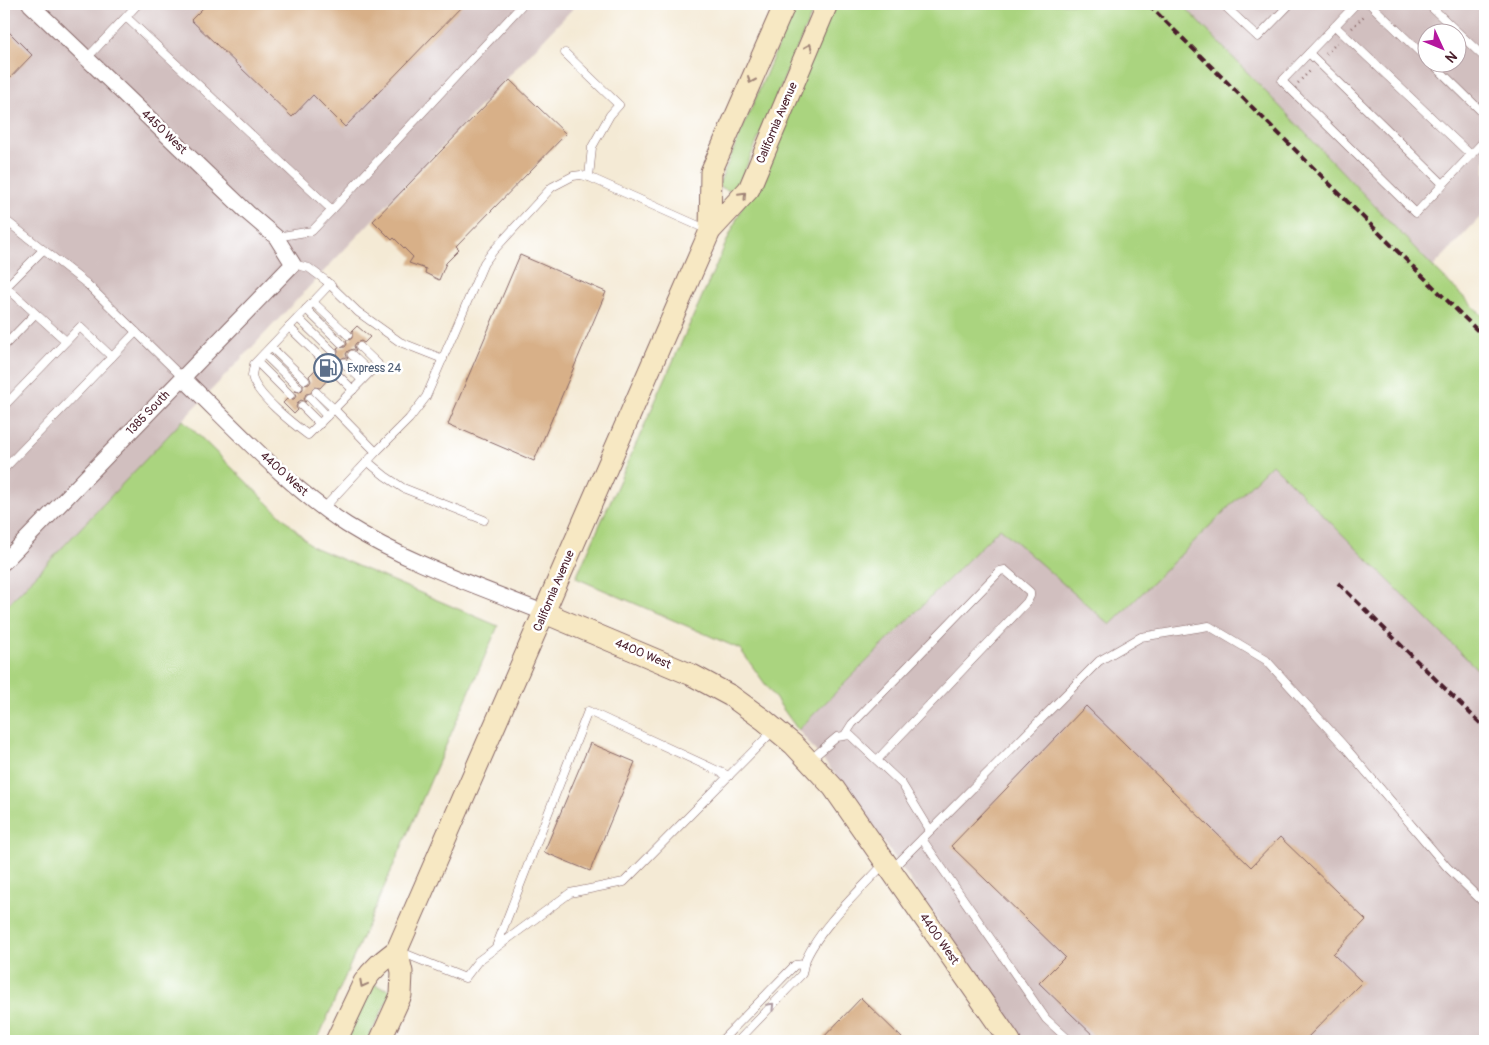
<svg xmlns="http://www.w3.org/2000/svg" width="1489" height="1045" viewBox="0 0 1489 1045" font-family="Pangolin,sans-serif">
<rect width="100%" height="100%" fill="#fff"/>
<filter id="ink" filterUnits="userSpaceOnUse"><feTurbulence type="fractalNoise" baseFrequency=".02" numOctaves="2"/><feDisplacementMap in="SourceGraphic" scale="10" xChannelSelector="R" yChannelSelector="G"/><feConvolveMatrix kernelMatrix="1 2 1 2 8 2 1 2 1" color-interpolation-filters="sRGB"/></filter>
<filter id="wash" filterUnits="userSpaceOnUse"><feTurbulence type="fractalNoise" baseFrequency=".0096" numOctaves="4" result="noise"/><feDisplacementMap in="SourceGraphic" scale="20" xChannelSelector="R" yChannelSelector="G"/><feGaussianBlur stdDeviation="1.12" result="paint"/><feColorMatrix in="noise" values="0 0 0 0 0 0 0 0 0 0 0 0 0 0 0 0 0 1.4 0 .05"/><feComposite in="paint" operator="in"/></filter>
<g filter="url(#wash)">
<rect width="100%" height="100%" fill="#f4ead5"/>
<g fill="#d1bfbf" fill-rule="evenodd">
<polygon points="4,4 577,4 4,609"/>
<path d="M1182 4H1485V212L1433 267ZM1426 32H1456V62H1426Z"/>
<polygon points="1272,463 1485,677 1485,1041 1023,1041 994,1003 849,791 798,730 1000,527 1110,625"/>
</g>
<g fill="#aad47f" stroke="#7a7a55">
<polygon points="796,4 816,4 735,193 718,186"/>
<polygon points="833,4 1182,4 1433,267 1485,318 1485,677 1272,464 1110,625 1000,528 798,730 740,649 576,578"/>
<polygon points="183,420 313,547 498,626 317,1041 4,1041 4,609"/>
<polygon points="373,984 392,991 367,1041 345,1041"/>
</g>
<g id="blocks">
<g fill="#d8b088">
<polygon points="207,4 464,4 345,127 313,95 292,117 191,20"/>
<polygon points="4,27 32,55 4,84"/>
<polygon points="510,80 566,134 456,247 459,250 446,263 439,280 425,273 426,269 409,263 413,257 394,238 392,240 373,221"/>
<polygon points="520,255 606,292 534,461 448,424"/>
<polygon points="357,326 370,337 364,343 361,341 356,343 354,346 356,351 353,349 348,351 346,354 348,359 345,357 340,359 338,362 339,368 334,366 331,368 330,373 331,376 320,388 314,387 311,393 306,394 304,399 306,402 301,400 298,402 296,407 298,410 294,414 283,403 287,399 294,399 296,396 294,391 300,392 303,389 303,385 309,384 311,381 309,376 320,365 323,367 328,365 330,362 329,356 332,358 337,356 338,351 337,348 345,347 347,344 346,340 349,340 352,338 352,331"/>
<polygon points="1086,706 1251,867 1280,837 1366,920 1333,954 1362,982 1304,1041 1099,1041 1039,983 1065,957 951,846"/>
<polygon points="590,743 635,762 590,871 544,852"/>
<polygon points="861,998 905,1041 820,1041"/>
</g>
</g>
</g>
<g filter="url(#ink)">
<use href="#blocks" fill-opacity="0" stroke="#866666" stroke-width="1"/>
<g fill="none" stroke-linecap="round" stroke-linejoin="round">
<defs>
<g id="lane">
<polyline points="1231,4 1227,8 1258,37 1290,4"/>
<polyline points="1356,4 1282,81 1416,213 1485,140"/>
<polyline points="1370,4 1426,58"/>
<polyline points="1428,4 1485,58"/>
<polyline points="126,17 332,210 312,231 276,237"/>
<polyline points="1335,26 1471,155"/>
<polyline points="565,53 619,105 610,115 592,147 589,177"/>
<polyline points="1309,53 1443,184"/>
<polyline points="87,58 138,4"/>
<polyline points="1431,62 1485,115"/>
<polyline points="332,210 523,4"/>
<polyline points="4,219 87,284 183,378"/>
<polyline points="293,264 309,268 325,280 358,312 400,342 443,359"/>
<path d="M330 284 254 364C254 368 252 372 252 376 255 394 293 424 308 435L334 409 376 452"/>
<polyline points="6,287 66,341"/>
<polyline points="4,289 43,250"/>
<polyline points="313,302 348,335"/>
<polyline points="306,309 341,343"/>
<polyline points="298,318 333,352"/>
<polyline points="289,327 324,361"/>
<polyline points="4,346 35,314"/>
<polyline points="271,347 305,380"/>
<polyline points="264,354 298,387"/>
<polyline points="352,355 370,372"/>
<polyline points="257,362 290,395"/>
<polyline points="344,363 362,380"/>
<polyline points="335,372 353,390"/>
<polyline points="316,392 334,409 378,364 360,347"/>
<polyline points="310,398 327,416"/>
<polyline points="4,406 80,327 112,357"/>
<polyline points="302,406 320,424"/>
<polyline points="367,461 385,476 403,488 484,520"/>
<polyline points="4,469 136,332"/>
<polyline points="324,508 376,452 409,419 426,397 484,263 493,251 552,187 573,176 581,175 589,177 708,230"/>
<polyline points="845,735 852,724 1000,571 1005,570 1030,592 1030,596 1027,602 877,760"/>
<polyline points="810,760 837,737 850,735 902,784 930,830"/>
<polyline points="922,839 1046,1019 1070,1041"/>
<polyline points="892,869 1099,661 1141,637 1209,626 1266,660 1345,747 1447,867 1485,904"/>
<polyline points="496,947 588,711 729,776"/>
<polyline points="401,952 465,978 478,961 570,893 624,882 774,730"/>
<path d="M804 964C816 931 860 890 884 864"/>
<polyline points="721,1041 795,965 804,964 802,974 738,1041"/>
</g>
<g id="street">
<path d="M183 378C233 426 288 487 347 525 408 563 478 586 545 613"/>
<polyline points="4,562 293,264 276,237 248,213 30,4"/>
</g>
<g id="secondary">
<polyline points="710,231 711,172 785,4"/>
<polyline points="545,613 692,675 731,696 764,720 794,745 833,787 1010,1041"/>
<path d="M336 1041 364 982C373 968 384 960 397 950L710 231 749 189 827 4"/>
<polyline points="380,1041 401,995 402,972 397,950"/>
</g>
</defs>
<use href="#lane" stroke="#866666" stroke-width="9"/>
<use href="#street" stroke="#866666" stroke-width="17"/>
<use href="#secondary" stroke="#866666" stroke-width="23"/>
<g stroke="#866666" stroke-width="2.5" stroke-dasharray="1 4" stroke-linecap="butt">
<polyline points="1352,28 1366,14"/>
<polyline points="1326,54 1338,42"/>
<polyline points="1298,83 1312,69"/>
</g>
<use href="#lane" stroke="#fff" stroke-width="8"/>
<use href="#street" stroke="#fff" stroke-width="15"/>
<use href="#secondary" stroke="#f7e8c3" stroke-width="21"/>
<g stroke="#4a1f2b" stroke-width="4" stroke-dasharray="8 4" stroke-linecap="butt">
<polyline points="1148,4 1485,338"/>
<polyline points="1338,583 1485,728"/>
</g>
</g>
<defs><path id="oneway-chevron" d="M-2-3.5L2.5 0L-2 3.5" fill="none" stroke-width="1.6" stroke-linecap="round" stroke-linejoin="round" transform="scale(1.25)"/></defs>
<g stroke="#a08477">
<use href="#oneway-chevron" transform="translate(809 47) rotate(-67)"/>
<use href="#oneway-chevron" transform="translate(751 80) rotate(114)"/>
<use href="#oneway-chevron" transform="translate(743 195) rotate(-47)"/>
<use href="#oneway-chevron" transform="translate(363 984) rotate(118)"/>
</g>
<use stroke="#ae9aa0" href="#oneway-chevron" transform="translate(771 1006) rotate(-46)"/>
</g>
<defs>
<symbol id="fuel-ring" viewBox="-11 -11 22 22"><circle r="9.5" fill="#fff" stroke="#5c6f8a" stroke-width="1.5"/><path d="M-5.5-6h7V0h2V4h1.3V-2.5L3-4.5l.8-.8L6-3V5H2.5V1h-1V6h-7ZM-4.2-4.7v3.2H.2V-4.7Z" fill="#5c6f8a"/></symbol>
</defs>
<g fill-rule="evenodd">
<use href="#fuel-ring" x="312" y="352" width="32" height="32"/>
</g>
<g text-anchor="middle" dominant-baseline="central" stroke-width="5" stroke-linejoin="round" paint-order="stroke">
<g font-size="12" fill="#4a1f2b" stroke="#fff">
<text transform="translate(777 123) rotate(-67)">California Avenue</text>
<text transform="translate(164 132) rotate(44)">4450 West</text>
<text transform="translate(148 413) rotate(-46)">1385 South</text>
<text transform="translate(284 474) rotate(42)">4400 West</text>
<text transform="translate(554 591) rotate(-67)">California Avenue</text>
<text transform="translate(643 654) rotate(23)">4400 West</text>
<text transform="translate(939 939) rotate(55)">4400 West</text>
</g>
<g font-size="12" fill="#4e5e75" stroke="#fff" text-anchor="start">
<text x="347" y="368">Express 24</text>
</g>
</g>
<rect width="1489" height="1045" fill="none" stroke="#fff" stroke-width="20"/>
<g transform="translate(1442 48) rotate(134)"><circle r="24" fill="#ffffff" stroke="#b7a5aa"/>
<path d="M0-4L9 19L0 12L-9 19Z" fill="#b5179e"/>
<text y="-8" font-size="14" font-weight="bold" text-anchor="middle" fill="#4a1f2b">N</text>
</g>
</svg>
